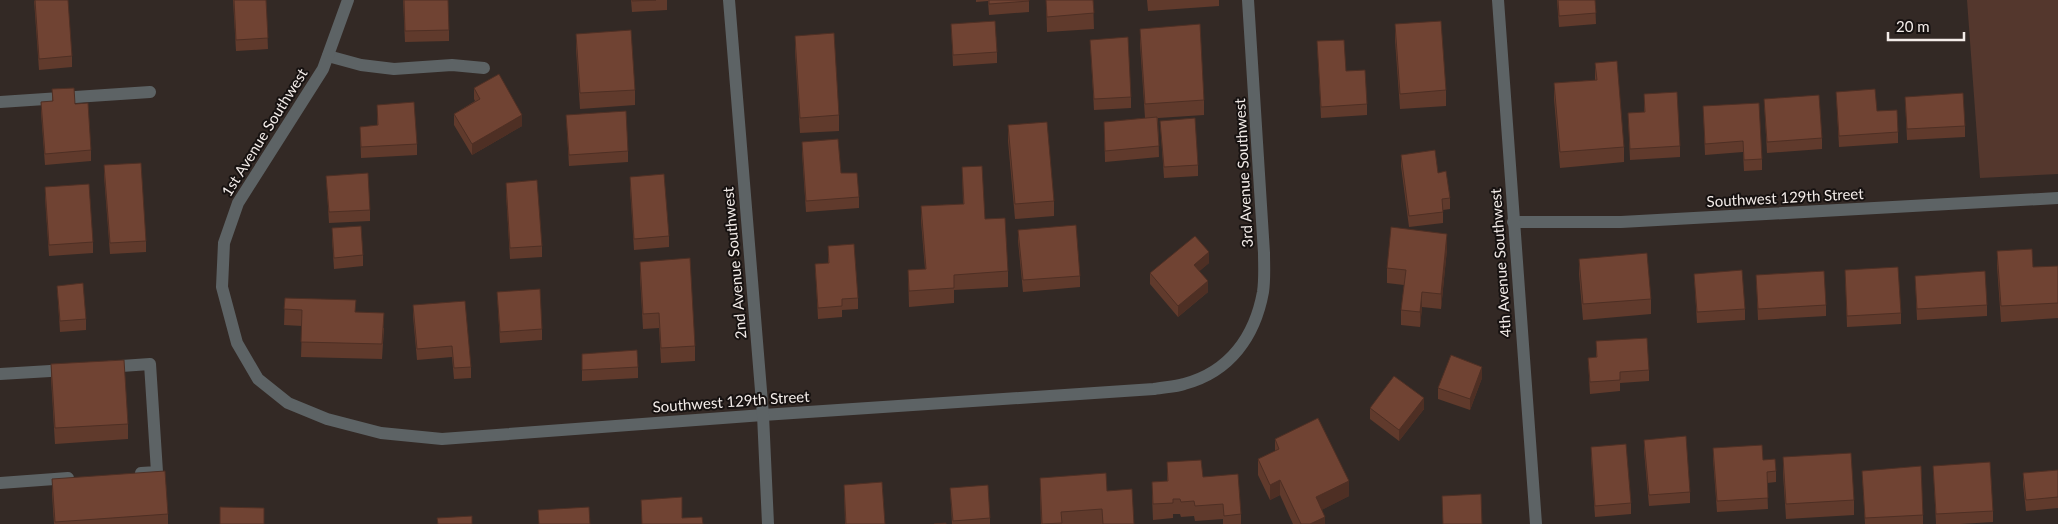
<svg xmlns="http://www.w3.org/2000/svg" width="2058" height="524" viewBox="0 0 2058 524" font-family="Lato,sans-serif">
<rect width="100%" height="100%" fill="#332925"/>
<polygon fill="#54372d" points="1967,0 2058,0 2058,174 1980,178"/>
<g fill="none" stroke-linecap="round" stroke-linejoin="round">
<g stroke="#5d6365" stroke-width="12">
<polyline points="328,56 361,65 394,69 452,65 484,68"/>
<polyline points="0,102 150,92"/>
<polyline points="107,367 150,364 157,472 141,473"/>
<polyline points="0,374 67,370"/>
<polyline points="0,483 68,478"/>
</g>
<g stroke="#5d6365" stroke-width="12">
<path d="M348 0 323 69 238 203 224 243 222 287 237 343 258 379 288 403 327 419 381 433 442 439 763 415 1154 389C1164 387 1175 387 1184 384 1230 372 1255 336 1263 292 1265 279 1264 265 1264 253L1248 0"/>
<polyline points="729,0 763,415 768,524"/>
<polyline points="1513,222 1621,222 2058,198"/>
</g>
<polyline stroke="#5d6365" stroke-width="12" points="1498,0 1536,524"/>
</g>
<g fill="#603a2c">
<polygon points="34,0 72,56 72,67 39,70"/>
<polygon points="233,0 266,0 268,49 236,51"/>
<polygon points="403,0 449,30 449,41 405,42"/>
<polygon points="631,0 667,0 667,10 632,12"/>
<polygon points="976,0 1029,0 1029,12 989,15 988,1 976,2"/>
<polygon points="1046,0 1093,0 1094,29 1047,32"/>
<polygon points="1147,0 1219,0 1219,6 1148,11"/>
<polygon points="1557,0 1595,0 1596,24 1559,27"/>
<polygon points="951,24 997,52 997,63 953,66"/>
<polygon points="1395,24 1446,90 1446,106 1400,109 1395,40"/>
<polygon points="1140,29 1204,100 1204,115 1158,118 1159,157 1105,162 1104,122 1145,118 1140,44"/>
<polygon points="576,34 635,90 635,105 580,109 576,49"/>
<polygon points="795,36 839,115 839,131 800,133 795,51"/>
<polygon points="1090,40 1131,97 1131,108 1094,110"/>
<polygon points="1317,41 1367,104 1367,115 1321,118"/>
<polygon points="1595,63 1624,147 1624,162 1560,168 1554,99 1554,83 1595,80"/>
<polygon points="474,88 522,126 472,155 454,125 454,114 475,101 474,99"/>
<polygon points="52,89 91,150 91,161 45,165 41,113 41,102 52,101"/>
<polygon points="1836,92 1877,111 1898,132 1898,143 1839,147"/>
<polygon points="1644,94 1680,146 1680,157 1630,160 1628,113 1644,112"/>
<polygon points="1905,97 1965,126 1965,137 1907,140"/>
<polygon points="1764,99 1822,138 1822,149 1767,153"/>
<polygon points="377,105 417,144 417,155 361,158 360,127 377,125"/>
<polygon points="1703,106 1762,159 1762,170 1744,171 1743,152 1705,155"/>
<polygon points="566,115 628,151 628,162 569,166"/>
<polygon points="1160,121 1198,165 1198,176 1164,178"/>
<polygon points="1008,125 1054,201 1054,216 1015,219 1008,141"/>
<polygon points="802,142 859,197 859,208 806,212 802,153"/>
<polygon points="1401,155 1450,198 1450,209 1443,210 1443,223 1409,227 1401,166"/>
<polygon points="104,165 146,241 146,252 110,254 104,176"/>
<polygon points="962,167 1008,271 1008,287 954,290 954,303 909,307 908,270 925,269 921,221 921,206 963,204"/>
<polygon points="326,176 370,210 370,221 329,223"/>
<polygon points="630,177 669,236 669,247 634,250 630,188"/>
<polygon points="506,183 542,246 542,257 510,259 506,194"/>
<polygon points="45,187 93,242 93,253 49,256 45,198"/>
<polygon points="332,228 363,255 363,266 334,269 332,239"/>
<polygon points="1018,230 1080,276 1080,287 1023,292 1018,241"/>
<polygon points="828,246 858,298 858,309 842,310 842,317 818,319 815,264 828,263"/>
<polygon points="1447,249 1441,309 1422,307 1420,327 1401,325 1401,310 1404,285 1387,283 1387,268"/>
<polygon points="1997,251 2033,267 2058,266 2058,318 2001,322 1997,266"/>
<polygon points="1579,259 1651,299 1651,314 1583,320 1579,274"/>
<polygon points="640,262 695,346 695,361 661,363 659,328 643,329 640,277"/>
<polygon points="1209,263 1199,271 1208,292 1178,317 1150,284 1150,273"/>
<polygon points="1845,270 1901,313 1901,324 1847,327"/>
<polygon points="1694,274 1745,309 1745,320 1697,323"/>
<polygon points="1756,275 1826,305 1826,316 1758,320"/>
<polygon points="1915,276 1987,305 1987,316 1917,320"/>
<polygon points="57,286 86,319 86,330 60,332"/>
<polygon points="497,292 542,329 542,340 500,343"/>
<polygon points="285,298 384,328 382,359 301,357 302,326 284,325"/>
<polygon points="413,305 471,367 471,378 454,379 452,357 417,360 413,316"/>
<polygon points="1596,341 1649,370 1649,381 1620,383 1620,391 1590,394 1588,358 1596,357"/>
<polygon points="582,354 638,367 638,378 582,381"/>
<polygon points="51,364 128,424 128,439 55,444 51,379"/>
<polygon points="1482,378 1470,410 1438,399 1438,388"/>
<polygon points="1370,408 1424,409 1399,441 1370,419"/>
<polygon points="1275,439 1349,496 1321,510 1325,524 1293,524 1280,495 1270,500 1258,475 1258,459 1275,452"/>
<polygon points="1644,440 1690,492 1690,503 1649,506 1644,451"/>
<polygon points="1591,447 1631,503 1631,514 1595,517 1591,458"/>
<polygon points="1713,448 1763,460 1776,471 1776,482 1767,483 1768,509 1717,512 1713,459"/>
<polygon points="1783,457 1854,500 1854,515 1786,519 1783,473"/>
<polygon points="1167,462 1203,477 1241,514 1241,524 1223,524 1223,519 1195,521 1194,516 1181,517 1180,514 1173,514 1173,518 1153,520 1152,497 1152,482 1167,481"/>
<polygon points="1933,466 1993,511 1993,522 1960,524 1936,524"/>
<polygon points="2058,470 2058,508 2026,511 2023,484 2023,473"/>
<polygon points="1862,471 1923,515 1923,524 1865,524"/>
<polygon points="1040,478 1107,491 1134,524 1041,524 1040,493"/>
<polygon points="52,479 168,514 168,524 54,524 52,494"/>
<polygon points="844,485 885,524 845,524"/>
<polygon points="950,488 990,518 990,524 952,524"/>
</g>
<g fill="#4e2f24">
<polygon points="522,115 522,126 472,155 472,144"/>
<polygon points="1447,234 1447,249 1441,309 1441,294"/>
<polygon points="1209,252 1209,263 1194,276 1194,265"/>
<polygon points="1208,281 1208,292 1178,317 1178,306"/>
<polygon points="1422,292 1422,307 1420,327 1420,312"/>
<polygon points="1482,367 1482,378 1470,410 1470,399"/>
<polygon points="1424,398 1424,409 1399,441 1399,430"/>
<polygon points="1280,480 1280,495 1270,500 1270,485"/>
<polygon points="1349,481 1349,496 1316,513 1316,497"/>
<polygon points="1325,517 1325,524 1310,524"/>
</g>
<g fill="#704333" stroke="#4e2f24">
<polygon points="35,0 68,0 72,56 39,59"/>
<polygon points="234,0 266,0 268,38 236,40"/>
<polygon points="404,0 448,0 449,30 405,31"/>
<polygon points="632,0 656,0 632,1"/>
<polygon points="989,0 1029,0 1029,1 989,4"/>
<polygon points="1046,0 1093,0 1094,13 1047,17"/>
<polygon points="1558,0 1595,0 1596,13 1559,16"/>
<polygon points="995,21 997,52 953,55 951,24"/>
<polygon points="1441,21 1446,90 1400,94 1395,24"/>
<polygon points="1200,24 1204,100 1145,104 1140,29"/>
<polygon points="631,30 635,90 580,93 576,34"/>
<polygon points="834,33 839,115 800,118 795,36"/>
<polygon points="1128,37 1131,97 1094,99 1090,40"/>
<polygon points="1344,40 1346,71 1365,70 1367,104 1321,107 1317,41"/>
<polygon points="1617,61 1624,147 1560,152 1554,83 1597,80 1595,63"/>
<polygon points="499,74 522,115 472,144 454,114 480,99 474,88"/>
<polygon points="74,88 75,104 88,103 91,150 45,154 41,102 53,101 52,89"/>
<polygon points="1875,89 1877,111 1897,110 1898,132 1839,136 1836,92"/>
<polygon points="1677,92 1680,146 1630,149 1628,113 1645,112 1644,94"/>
<polygon points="1963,93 1965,126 1907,129 1905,97"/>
<polygon points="1819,95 1822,138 1767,142 1764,99"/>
<polygon points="414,102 417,144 361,147 360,127 378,125 377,105"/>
<polygon points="1759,103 1762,159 1744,160 1743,141 1705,144 1703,106"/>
<polygon points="626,111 628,151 569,155 566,115"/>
<polygon points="1157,117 1159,146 1105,151 1104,122"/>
<polygon points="1195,118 1198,165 1164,167 1160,121"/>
<polygon points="1047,122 1054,201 1015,204 1008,125"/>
<polygon points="838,139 841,173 857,173 859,197 806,201 802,142"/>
<polygon points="1435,150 1438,173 1446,171 1450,198 1442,199 1443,212 1409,216 1401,155"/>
<polygon points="141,163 146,241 110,243 104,165"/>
<polygon points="982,166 985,219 1005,218 1008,271 954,275 954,288 909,291 908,270 926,269 921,206 964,204 962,167"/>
<polygon points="368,173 370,210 329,212 326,176"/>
<polygon points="664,174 669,236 634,239 630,177"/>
<polygon points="537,180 542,246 510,248 506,183"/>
<polygon points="89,184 93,242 49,245 45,187"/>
<polygon points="1076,225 1080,276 1023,280 1018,230"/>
<polygon points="361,226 363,255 334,258 332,228"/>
<polygon points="1391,227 1447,234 1441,294 1422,292 1420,312 1401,310 1406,270 1387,268"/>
<polygon points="1195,236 1209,252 1194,265 1208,281 1178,306 1150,273"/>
<polygon points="854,244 858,298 842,299 842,306 818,308 815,264 829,263 828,246"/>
<polygon points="2032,249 2033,267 2058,266 2058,303 2001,306 1997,251"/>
<polygon points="1647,253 1651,299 1583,304 1579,259"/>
<polygon points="690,258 695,346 661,348 659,313 643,314 640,262"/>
<polygon points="1898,267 1901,313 1847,316 1845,270"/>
<polygon points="1742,270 1745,309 1697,312 1694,274"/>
<polygon points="1824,271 1826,305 1758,309 1756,275"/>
<polygon points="1985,271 1987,305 1917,309 1915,276"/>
<polygon points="83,283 86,319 60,321 57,286"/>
<polygon points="540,289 542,329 500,332 497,292"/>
<polygon points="285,298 356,300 355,312 384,313 382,344 301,342 302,310 284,309"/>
<polygon points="465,301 471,367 454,368 452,346 417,349 413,305"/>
<polygon points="1647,338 1649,370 1620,372 1620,380 1590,382 1588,358 1597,357 1596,341"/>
<polygon points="637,350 638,367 582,370 582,354"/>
<polygon points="1451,355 1482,367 1470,399 1438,388"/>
<polygon points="124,360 128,424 55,428 51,364"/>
<polygon points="1394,376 1424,398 1399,430 1370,408"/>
<polygon points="1318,418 1349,481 1316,497 1325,517 1310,524 1301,524 1280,480 1270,485 1258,459 1279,449 1275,439"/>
<polygon points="1686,436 1690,492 1649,495 1644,440"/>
<polygon points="1626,444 1631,503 1595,506 1591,447"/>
<polygon points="1762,445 1763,460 1775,459 1776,471 1767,472 1768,498 1717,501 1713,448"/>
<polygon points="1851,453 1854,500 1786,504 1783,457"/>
<polygon points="1201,460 1203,477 1238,474 1241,514 1224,516 1223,504 1195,506 1194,501 1181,502 1180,499 1173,499 1173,503 1153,504 1152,482 1168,481 1167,462"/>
<polygon points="1990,462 1993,511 1936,514 1933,466"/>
<polygon points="1921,466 1923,515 1865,518 1862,471"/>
<polygon points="2058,470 2058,497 2026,500 2023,473"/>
<polygon points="165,471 168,514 55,522 52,479"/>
<polygon points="1106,473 1107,491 1132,489 1134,524 1103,524 1102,509 1061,512 1062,523 1042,524 1040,478"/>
<polygon points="882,482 885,524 846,524 844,485"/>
<polygon points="988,485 990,518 953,521 950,488"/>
<polygon points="1481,494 1482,524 1443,524 1442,496"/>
<polygon points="682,497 682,518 702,517 703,524 642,524 641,500"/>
<polygon points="220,507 264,508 264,524 220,524"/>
<polygon points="589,507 590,524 539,524 538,510"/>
<polygon points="472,516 472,524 438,524 437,518"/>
<polygon points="946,523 946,524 934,524"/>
</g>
<g text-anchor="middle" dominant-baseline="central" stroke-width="4" stroke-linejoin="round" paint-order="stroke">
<g font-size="15" fill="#f3ece9" stroke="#171211">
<text transform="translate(264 132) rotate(-58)">1st Avenue Southwest</text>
<text transform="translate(1243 173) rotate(-93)">3rd Avenue Southwest</text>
<text transform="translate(1785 197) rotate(-3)">Southwest 129th Street</text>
<text transform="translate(734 263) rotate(-95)">2nd Avenue Southwest</text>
<text transform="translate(1500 263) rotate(-94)">4th Avenue Southwest</text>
<text transform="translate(731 401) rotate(-4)">Southwest 129th Street</text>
</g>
</g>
<path d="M1888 32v8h76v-8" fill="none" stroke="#f3ece9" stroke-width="2.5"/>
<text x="1896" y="32" font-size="15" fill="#f3ece9" stroke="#171211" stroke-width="4" paint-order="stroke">20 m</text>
</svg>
